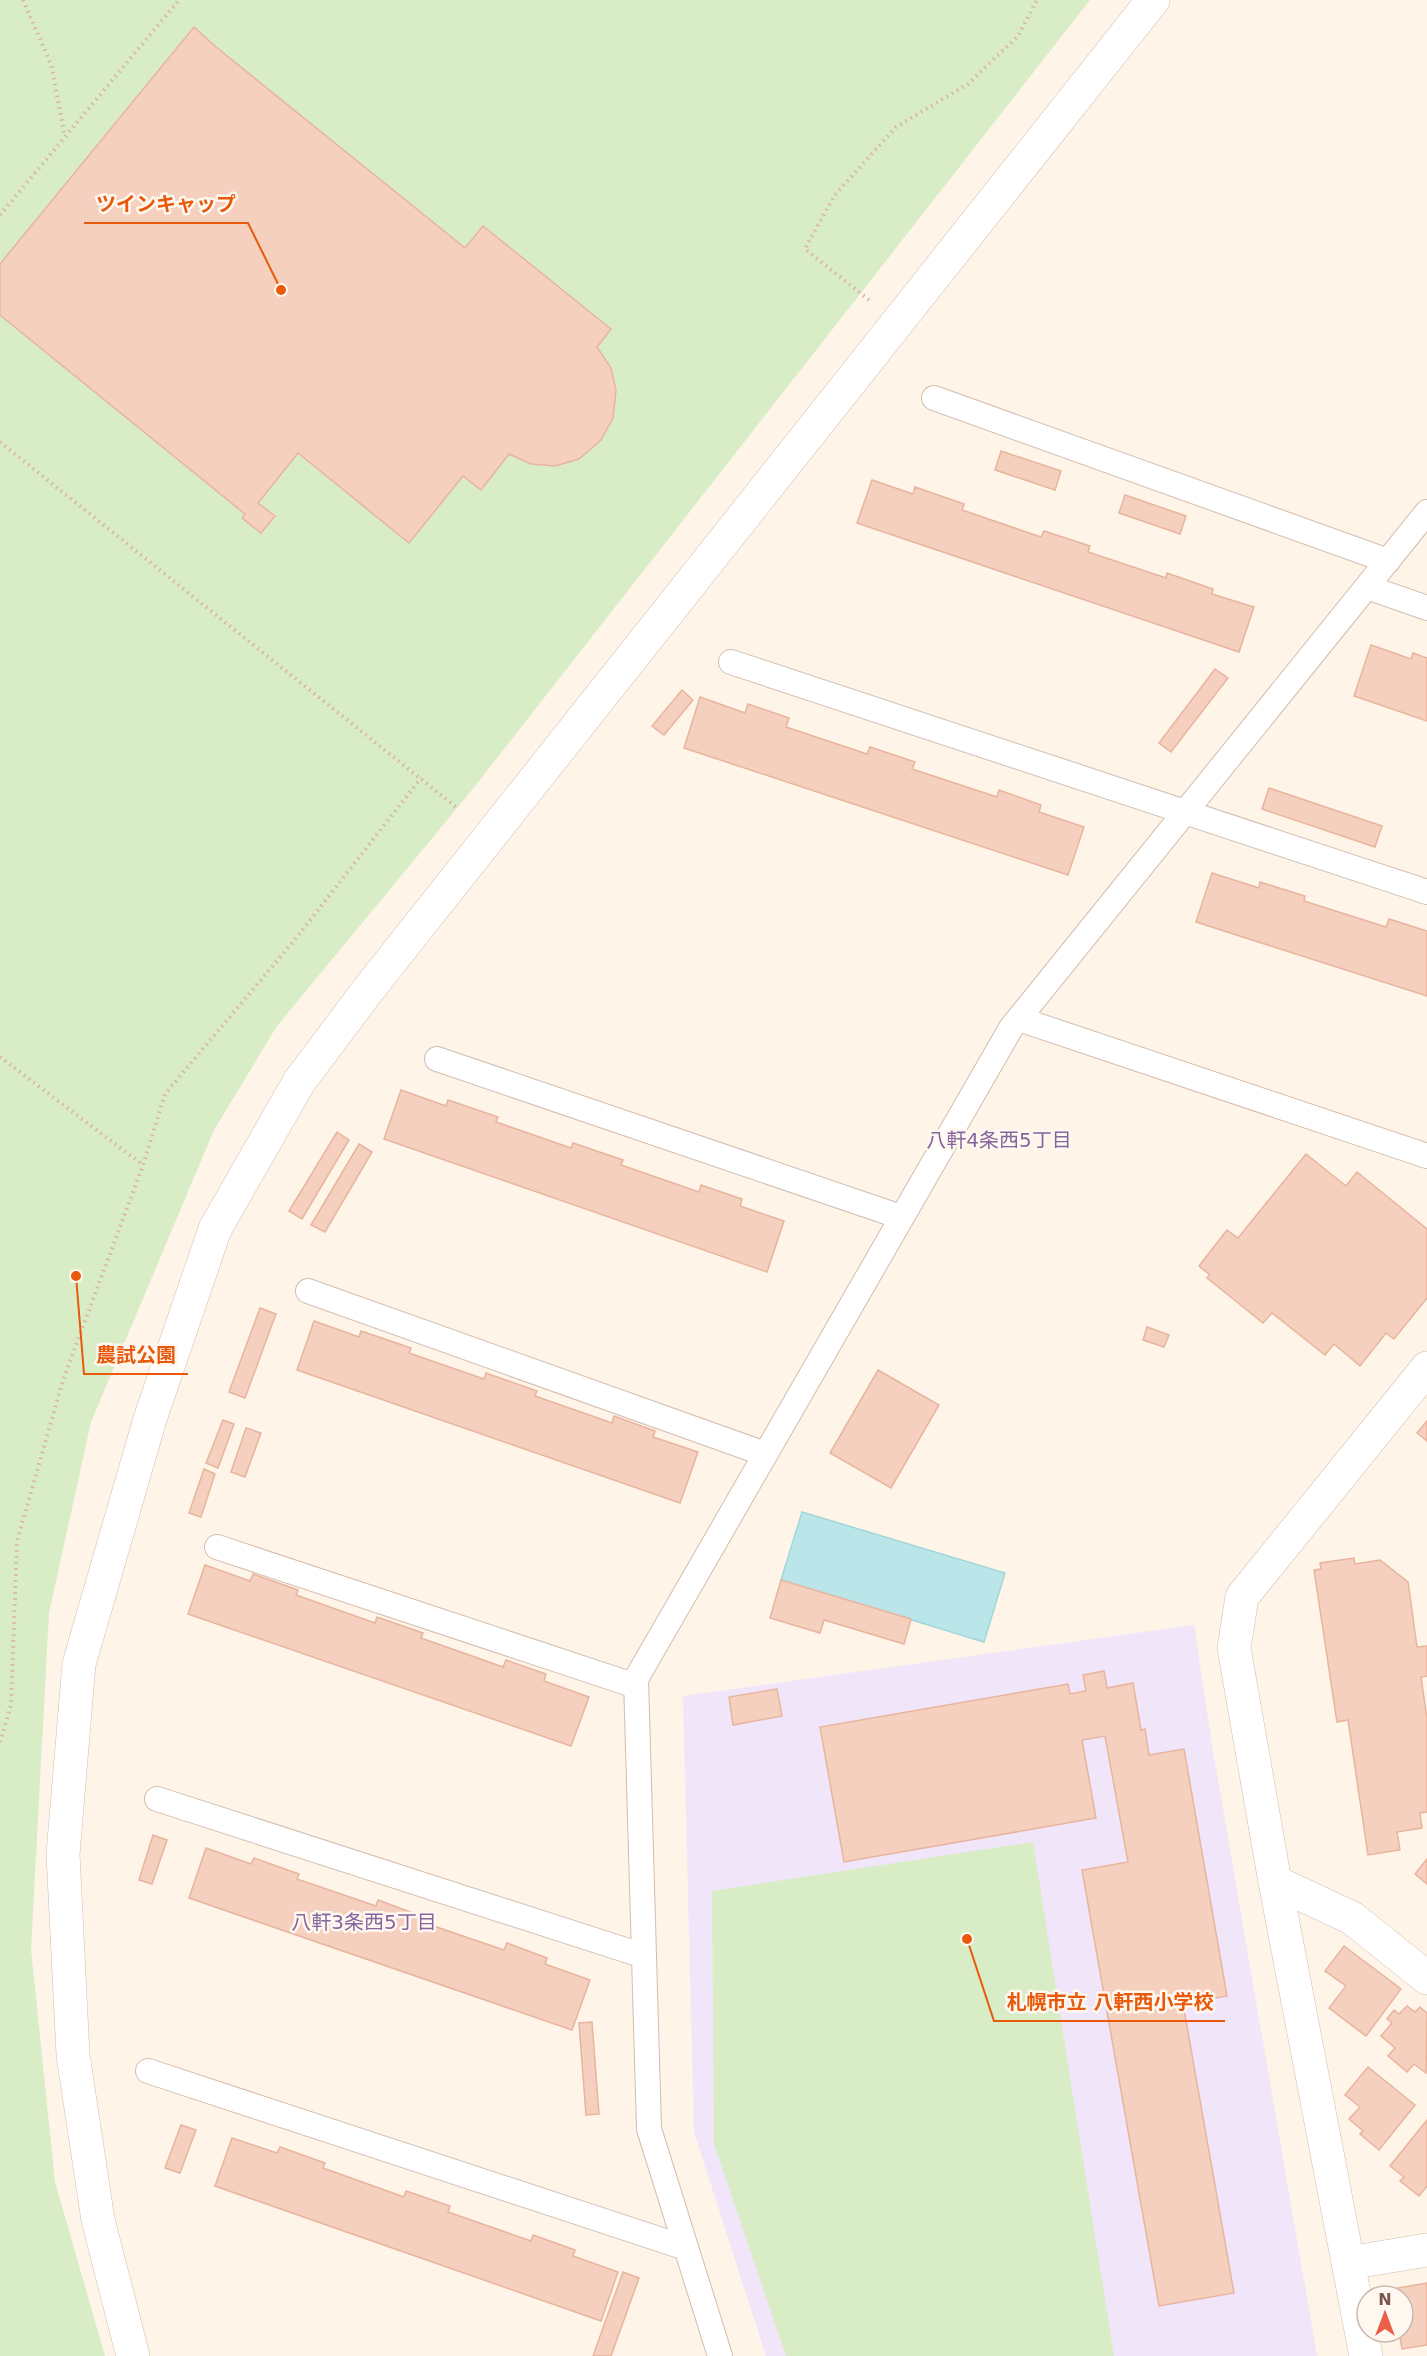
<svg xmlns="http://www.w3.org/2000/svg" width="1427" height="2356" viewBox="0 0 1427 2356" font-family="'DejaVu Sans','Noto Sans JP',sans-serif">
<rect width="100%" height="100%" fill="#fef4e8"/>
<polygon fill="#f1e5fa" points="1194,1625 1212,1745 1317,2356 766,2356 694,2132 683,1696"/>
<g fill="#d8edc5">
<polygon points="0,0 1090,0 472,790 277,1026 214,1130 91,1422 49,1613 31,1949 55,2182 105,2356 0,2356"/>
<polygon points="1033,1842 1114,2356 786,2356 714,2144 712,1891"/>
</g>
<polygon fill="#bbe6e9" stroke="#a1d7db" stroke-width="1.5" points="802,1512 1005,1573 984,1642 781,1580"/>
<g fill="#f5d0be" stroke="#e8b49e" stroke-width="1.5">
<polygon points="194,27 216,47 465,248 483,226 611,329 597,347 611,368 616,390 613,418 601,440 579,459 555,466 531,464 509,454 481,490 463,476 409,543 298,453 258,503 275,516 261,533 242,518 245,514 0,315 0,264"/>
<polygon points="1001,451 1061,471 1055,490 995,470"/>
<polygon points="872,480 913,494 915,487 964,504 962,510 1041,537 1044,531 1090,546 1088,552 1166,578 1167,573 1213,589 1212,594 1254,607 1239,652 857,523"/>
<polygon points="1125,495 1186,516 1180,534 1119,513"/>
<polygon points="1371,645 1411,659 1413,653 1427,658 1427,721 1354,696"/>
<polygon points="1215,669 1228,678 1171,752 1159,743"/>
<polygon points="682,690 693,700 664,735 652,726"/>
<polygon points="700,697 745,713 748,704 789,718 786,727 867,754 870,747 915,762 912,769 997,797 999,790 1041,805 1039,812 1084,827 1068,875 684,748"/>
<polygon points="1269,788 1382,826 1375,847 1262,809"/>
<polygon points="1212,873 1259,888 1260,882 1305,896 1304,901 1386,927 1389,919 1427,931 1427,996 1196,922"/>
<polygon points="401,1090 446,1106 448,1100 498,1117 496,1122 571,1148 573,1143 623,1160 621,1165 699,1192 701,1185 742,1199 740,1206 784,1221 767,1272 384,1139"/>
<polygon points="337,1132 349,1140 302,1219 289,1211"/>
<polygon points="359,1144 372,1152 325,1232 311,1225"/>
<polygon points="1306,1154 1346,1186 1357,1172 1427,1229 1427,1298 1394,1339 1386,1333 1360,1366 1334,1344 1325,1355 1272,1313 1263,1323 1207,1278 1210,1275 1199,1266 1227,1230 1238,1238"/>
<polygon points="260,1308 276,1314 245,1398 229,1392"/>
<polygon points="314,1321 359,1337 361,1331 411,1348 409,1353 484,1379 486,1373 537,1391 535,1396 612,1423 614,1416 655,1431 653,1437 698,1452 680,1503 297,1370"/>
<polygon points="1147,1327 1169,1335 1164,1347 1143,1340"/>
<polygon points="878,1370 939,1405 891,1488 830,1453"/>
<polygon points="223,1420 234,1424 218,1468 206,1463"/>
<polygon points="1427,1421 1427,1441 1417,1433"/>
<polygon points="246,1428 261,1433 245,1477 231,1472"/>
<polygon points="204,1469 215,1474 201,1517 189,1513"/>
<polygon points="1354,1558 1355,1564 1380,1560 1408,1582 1417,1647 1427,1646 1427,1676 1421,1677 1427,1719 1427,1812 1420,1813 1422,1828 1397,1832 1400,1850 1368,1855 1348,1720 1337,1722 1314,1570 1321,1569 1320,1563"/>
<polygon points="205,1565 250,1581 253,1574 298,1590 296,1595 375,1623 377,1617 423,1633 421,1638 503,1667 506,1660 546,1674 544,1681 589,1697 571,1746 188,1614"/>
<polygon points="781,1580 911,1619 904,1644 824,1620 820,1633 770,1618"/>
<polygon points="1104,1671 1107,1688 1133,1683 1141,1730 1145,1729 1149,1755 1184,1749 1227,1996 1183,2004 1234,2293 1159,2306 1082,1870 1128,1862 1105,1736 1082,1740 1096,1818 844,1862 820,1727 1068,1684 1070,1694 1086,1691 1083,1675"/>
<polygon points="777,1689 782,1716 733,1725 729,1697"/>
<polygon points="153,1835 167,1840 152,1884 139,1880"/>
<polygon points="206,1848 251,1864 254,1858 299,1874 297,1879 376,1906 378,1900 424,1917 422,1922 504,1950 507,1943 547,1958 545,1964 590,1980 572,2030 189,1898"/>
<polygon points="1427,1859 1427,1884 1415,1874"/>
<polygon points="1344,1946 1401,1989 1366,2036 1329,2008 1346,1986 1325,1971"/>
<polygon points="1407,2006 1415,2012 1420,2007 1427,2013 1426,2073 1414,2064 1407,2072 1388,2056 1395,2048 1381,2036 1392,2023 1387,2019 1394,2010 1399,2014"/>
<polygon points="592,2022 599,2114 586,2115 579,2023"/>
<polygon points="1368,2067 1415,2105 1379,2150 1360,2134 1363,2131 1349,2119 1360,2107 1345,2095"/>
<polygon points="1427,2120 1427,2186 1419,2196 1400,2181 1404,2177 1390,2166"/>
<polygon points="181,2125 196,2130 180,2173 165,2168"/>
<polygon points="232,2138 277,2153 280,2147 325,2163 323,2168 404,2197 406,2191 450,2206 448,2212 531,2241 533,2235 575,2250 573,2256 618,2272 601,2321 215,2186"/>
<polygon points="623,2272 639,2278 611,2356 593,2356"/>
<polygon points="1427,2283 1427,2345 1402,2349 1399,2332 1403,2332 1403,2296 1393,2296 1392,2289"/>
</g>
<g fill="none" stroke-linecap="round" stroke-linejoin="round">
<defs>
<g id="service">
<polyline points="934,398 1388,561"/>
<polyline points="1367,587 1427,608"/>
<polyline points="731,662 1427,892"/>
<polyline points="1019,1019 1427,1156"/>
<polyline points="437,1059 901,1217"/>
<polyline points="308,1291 765,1454"/>
<polyline points="217,1547 636,1686"/>
<polyline points="157,1799 644,1956"/>
<polyline points="148,2071 686,2248"/>
<polyline points="720,2356 649,2129 636,1679 1011,1028 1427,512"/>
</g>
<g id="minor">
<polyline points="1275,1882 1352,1918 1427,1978"/>
<polyline points="1348,2263 1427,2250"/>
<polyline points="133,2356 98,2220 73,2055 63,1854 79,1664 150,1419 215,1229 299,1082 368,990 1153,0"/>
<polyline points="1366,2356 1275,1882 1234,1648 1242,1597 1427,1368"/>
</g>
</defs>
<use href="#service" stroke="#d3bdb0" stroke-width="26"/>
<use href="#minor" stroke="#d3bdb0" stroke-width="34"/>
<g stroke="#dab3a1" stroke-width="4" stroke-dasharray="1.5 4.5" stroke-linecap="butt">
<polyline points="23,0 51,64 65,136"/>
<polyline points="0,215 179,0"/>
<polyline points="869,300 805,249 834,196 896,127 968,84 1018,36 1037,0"/>
<polyline points="0,442 457,808"/>
<polyline points="0,1057 143,1165"/>
<polyline points="0,1742 11,1705 17,1541 63,1380 143,1165 165,1094 297,937 421,778"/>
</g>
<use href="#service" stroke="#fff" stroke-width="24"/>
<use href="#minor" stroke="#fff" stroke-width="33"/>
</g>
<g text-anchor="middle" dominant-baseline="central" stroke-width="5" stroke-linejoin="round" paint-order="stroke">
<g font-size="20" fill="#86669d" stroke="#fff8f0">
<text x="999" y="1140">八軒4条西5丁目</text>
<text x="364" y="1922">八軒3条西5丁目</text>
</g>
</g>
<path fill="none" stroke="#e8590c" stroke-width="2" d="M281 290L248 223H84M76 1276L84 1374H188M967 1939L994 2021H1225"/>
<g fill="#e8590c" stroke="#fff8f0" stroke-width="2">
<circle cx="281" cy="290" r="6"/>
<circle cx="76" cy="1276" r="6"/>
<circle cx="967" cy="1939" r="6"/>
</g>
<g font-size="20" text-anchor="middle" font-weight="bold" fill="#e8590c" stroke="#fff8f0" stroke-width="5" stroke-linejoin="round" paint-order="stroke">
<text x="166" y="211">ツインキャップ</text>
<text x="136" y="1362">農試公園</text>
<text x="1110" y="2009">札幌市立 八軒西小学校</text>
</g>
<g transform="translate(1385 2314)"><circle r="28" fill="#fff8f0" stroke="#cab8ae" stroke-width="1.5"/>
<path d="M0-4.5L10 22L0 15L-10 22Z" fill="#ed6048"/>
<text y="-9" font-size="16" font-weight="bold" text-anchor="middle" fill="#7a574a">N</text>
</g>
</svg>
